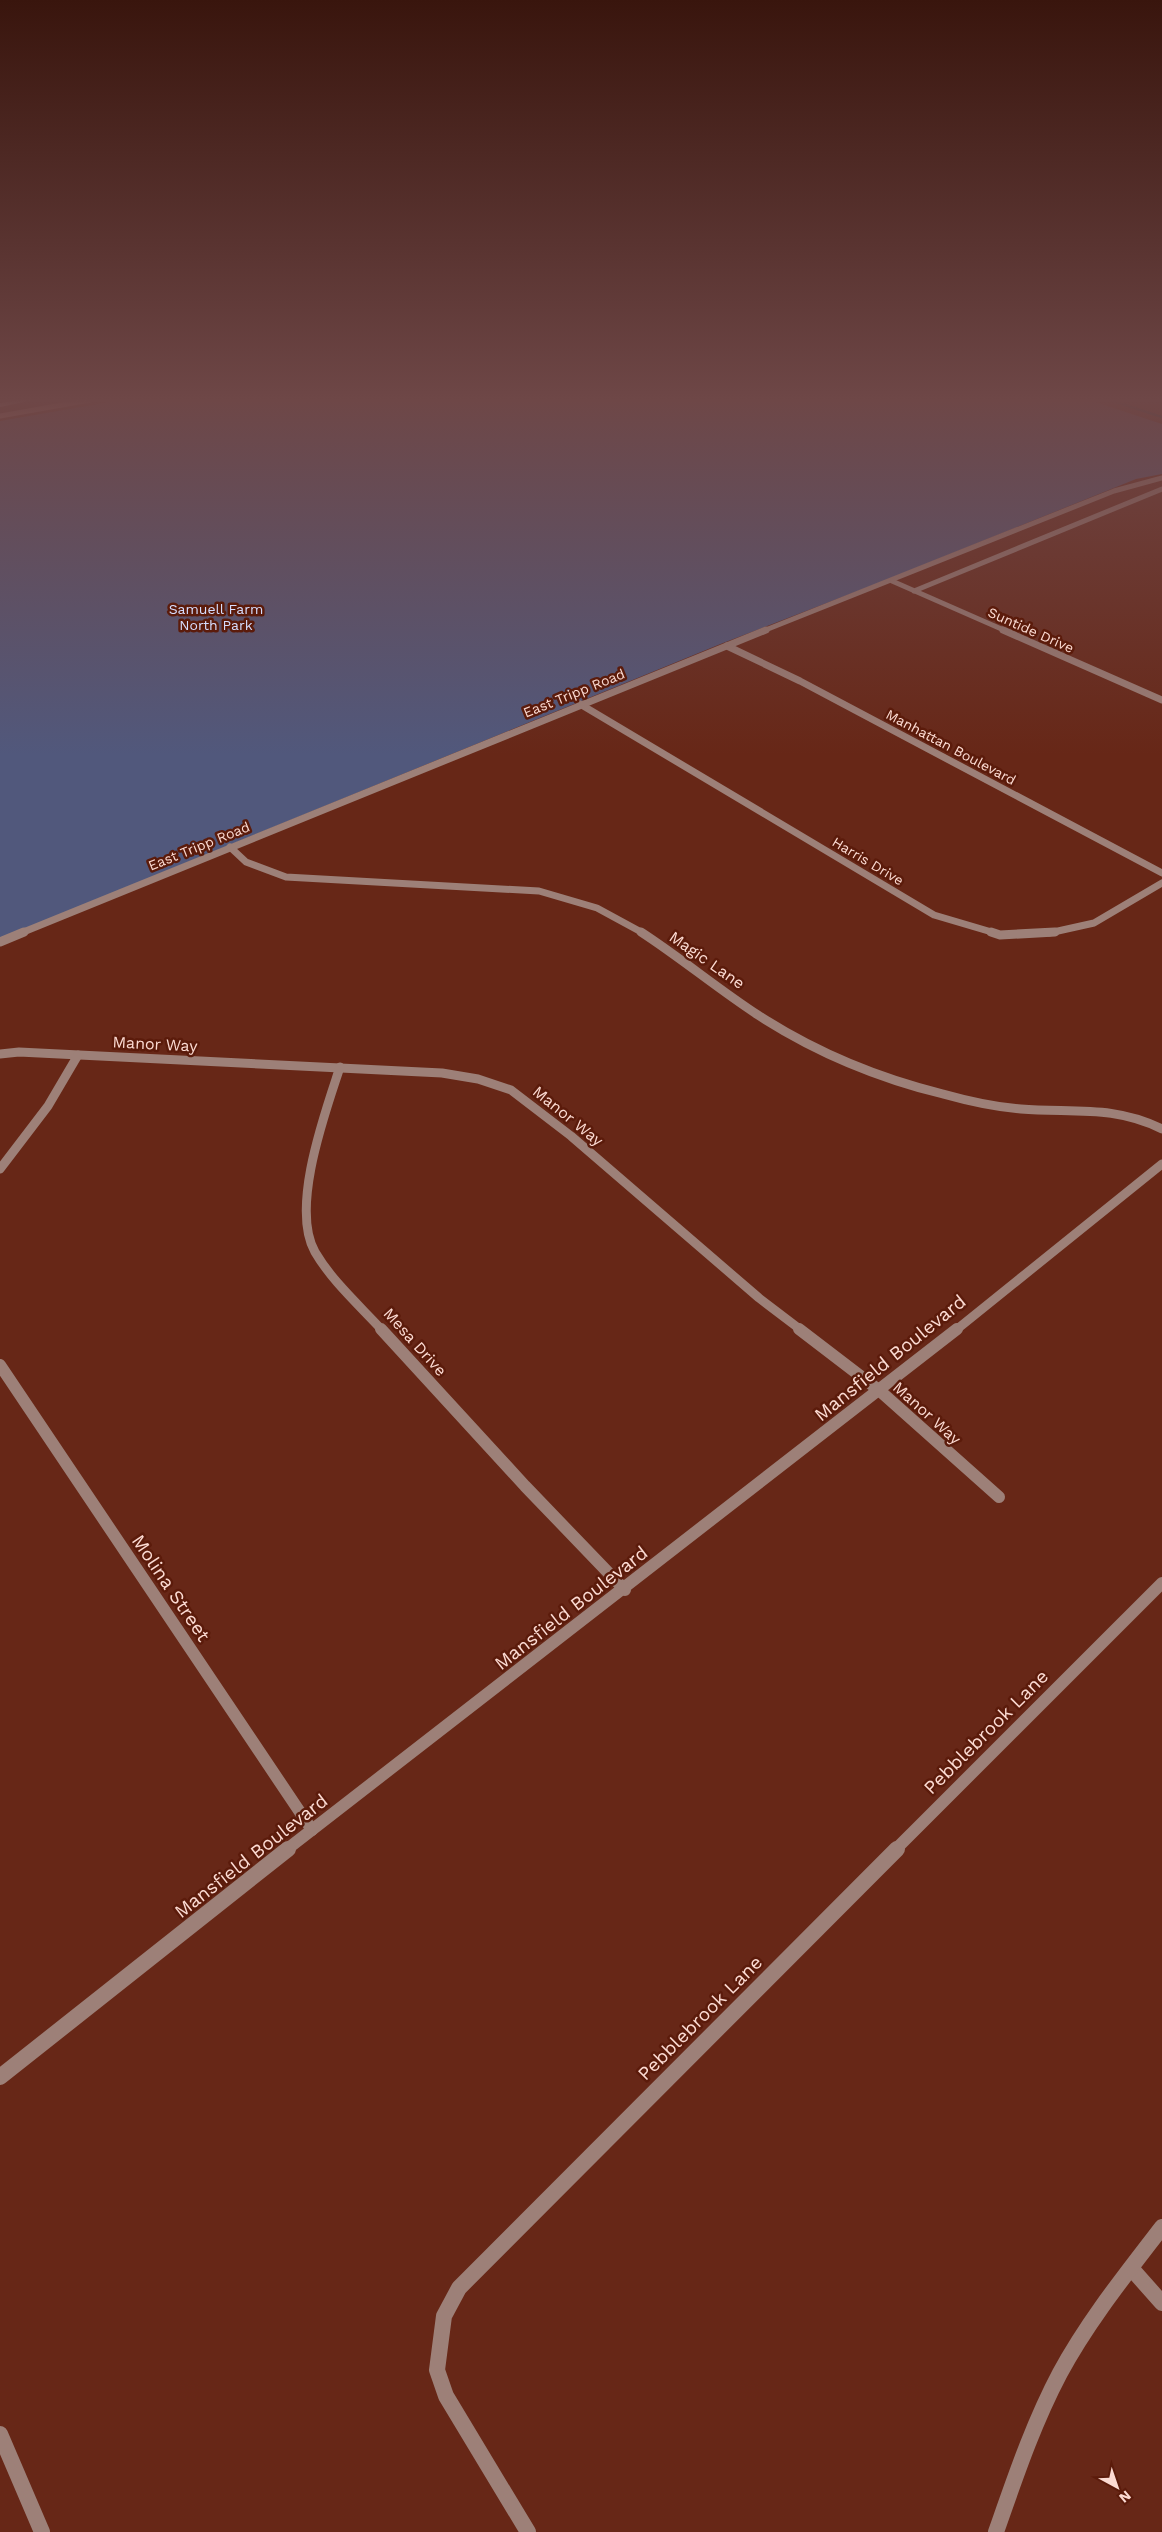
<svg xmlns="http://www.w3.org/2000/svg" width="1162" height="2532" viewBox="0 0 1162 2532" font-family="'Work Sans',sans-serif">
<rect width="100%" height="100%" fill="#672717"/>
<polygon fill="#51587c" points="121,400 1089,400 1162,424 1162,474 1136,479 876,584 723,643 0,939 0,421"/>
<g fill="none" stroke-linecap="round" stroke-linejoin="round">
<polyline stroke="#01323b" stroke-width="2.5" points="1110,400 1162,417"/>
<g stroke="#9d8078" stroke-width="5">
<polyline points="892,581 1006,631"/>
<polyline points="914,591 1162,489"/>
</g>
<g stroke="#9d8078" stroke-width="7">
<polyline points="1003,630 1162,700"/>
<polyline points="727,646 800,681 1162,873"/>
<polyline points="580,704 934,915 995,933"/>
<polyline points="230,847 246,862 286,877 539,891 597,908 643,933"/>
<polyline points="1049,933 1094,923 1162,883"/>
</g>
<g stroke="#9d8078" stroke-width="9">
<path d="M641 932C681 958 718 989 758 1015 815 1052 878 1078 943 1094 968 1101 994 1107 1021 1109 1072 1113 1114 1105 1162 1129"/>
<polyline points="991,932 1000,935 1055,932"/>
<polyline points="0,1054 19,1052 442,1073 478,1079 511,1090 571,1136 759,1298 801,1330"/>
<path d="M340 1067C325 1113 290 1208 315 1252 332 1281 359 1305 382 1330"/>
<polyline points="0,1169 48,1106 78,1055"/>
<polyline points="956,1330 1162,1164"/>
</g>
<g stroke="#9d8078" stroke-width="12">
<polyline points="381,1329 525,1486 625,1590"/>
<polyline points="799,1329 880,1391 999,1497"/>
<polyline points="0,1365 312,1830"/>
<polyline points="286,1850 957,1329"/>
<polyline points="895,1850 1162,1583"/>
</g>
<g stroke="#9d8078" stroke-width="16">
<polyline points="0,2077 288,1849"/>
<polyline points="1131,2268 1162,2303"/>
<polyline points="528,2532 446,2396 437,2370 444,2316 459,2288 897,1849"/>
<path d="M996 2532C1015 2478 1033 2424 1060 2373 1088 2321 1126 2274 1162 2227"/>
</g>
<polyline stroke="#9d8078" stroke-width="5" points="763,631 1114,491 1162,478"/>
<polyline stroke="#9d8078" stroke-width="7" points="21,933 766,630"/>
<polyline stroke="#9d8078" stroke-width="9" points="0,942 24,932"/>
<polyline stroke="#9d8078" stroke-width="16" points="0,2434 42,2532"/>
<polyline stroke="#d2a498" stroke-width="5" points="0,416 90,400"/>
<polygon fill="#f7e9e5" fill-rule="evenodd" points="18,400 34,400 0,407 0,403"/>
</g>
<linearGradient id="sky" x2="0" y2="1"><stop stop-color="#39150d"/><stop offset="0.53" stop-color="#6e4747"/><stop offset="1" stop-color="#6e4747" stop-opacity="0"/></linearGradient>
<rect width="1162" height="755" fill="url(#sky)"/>
<g text-anchor="middle" dominant-baseline="central" stroke-width="5" stroke-linejoin="round" paint-order="stroke">
<g font-size="14" fill="#d6deff" stroke="#5b1b0b">
<text x="216" y="609">Samuell Farm<tspan x="216" dy="16">North Park</tspan></text>
</g>
<g font-size="14" fill="#fcdbd3" stroke="#5b1b0b">
<text transform="translate(1031 630) rotate(24)">Suntide Drive</text>
<text transform="translate(574 693) rotate(-22)">East Tripp Road</text>
<text transform="translate(951 747) rotate(28)">Manhattan Boulevard</text>
<text transform="translate(199 846) rotate(-22)">East Tripp Road</text>
<text transform="translate(868 861) rotate(31)">Harris Drive</text>
</g>
<g font-size="16" fill="#fcdbd3" stroke="#5b1b0b">
<text transform="translate(707 960) rotate(35)">Magic Lane</text>
<text transform="translate(155 1044) rotate(3)">Manor Way</text>
<text transform="translate(568 1116) rotate(39)">Manor Way</text>
<text transform="translate(415 1342) rotate(48)">Mesa Drive</text>
<text transform="translate(927 1413) rotate(42)">Manor Way</text>
</g>
<g font-size="19" fill="#fcdbd3" stroke="#5b1b0b">
<text transform="translate(890 1358) rotate(-39)">Mansfield Boulevard</text>
<text transform="translate(171 1588) rotate(56)">Molina Street</text>
<text transform="translate(571 1608) rotate(-38)">Mansfield Boulevard</text>
<text transform="translate(986 1732) rotate(-45)">Pebblebrook Lane</text>
<text transform="translate(251 1856) rotate(-38)">Mansfield Boulevard</text>
<text transform="translate(700 2018) rotate(-45)">Pebblebrook Lane</text>
</g>
</g>
<g transform="translate(1117 2487) rotate(140)" stroke="#5b1b0b" stroke-width="4" paint-order="stroke">
<path d="M0-4L9 19L0 12L-9 19Z" fill="#fcdbd3"/>
<text y="-8" font-size="14" font-weight="bold" text-anchor="middle" fill="#fcdbd3">N</text>
</g>
</svg>
